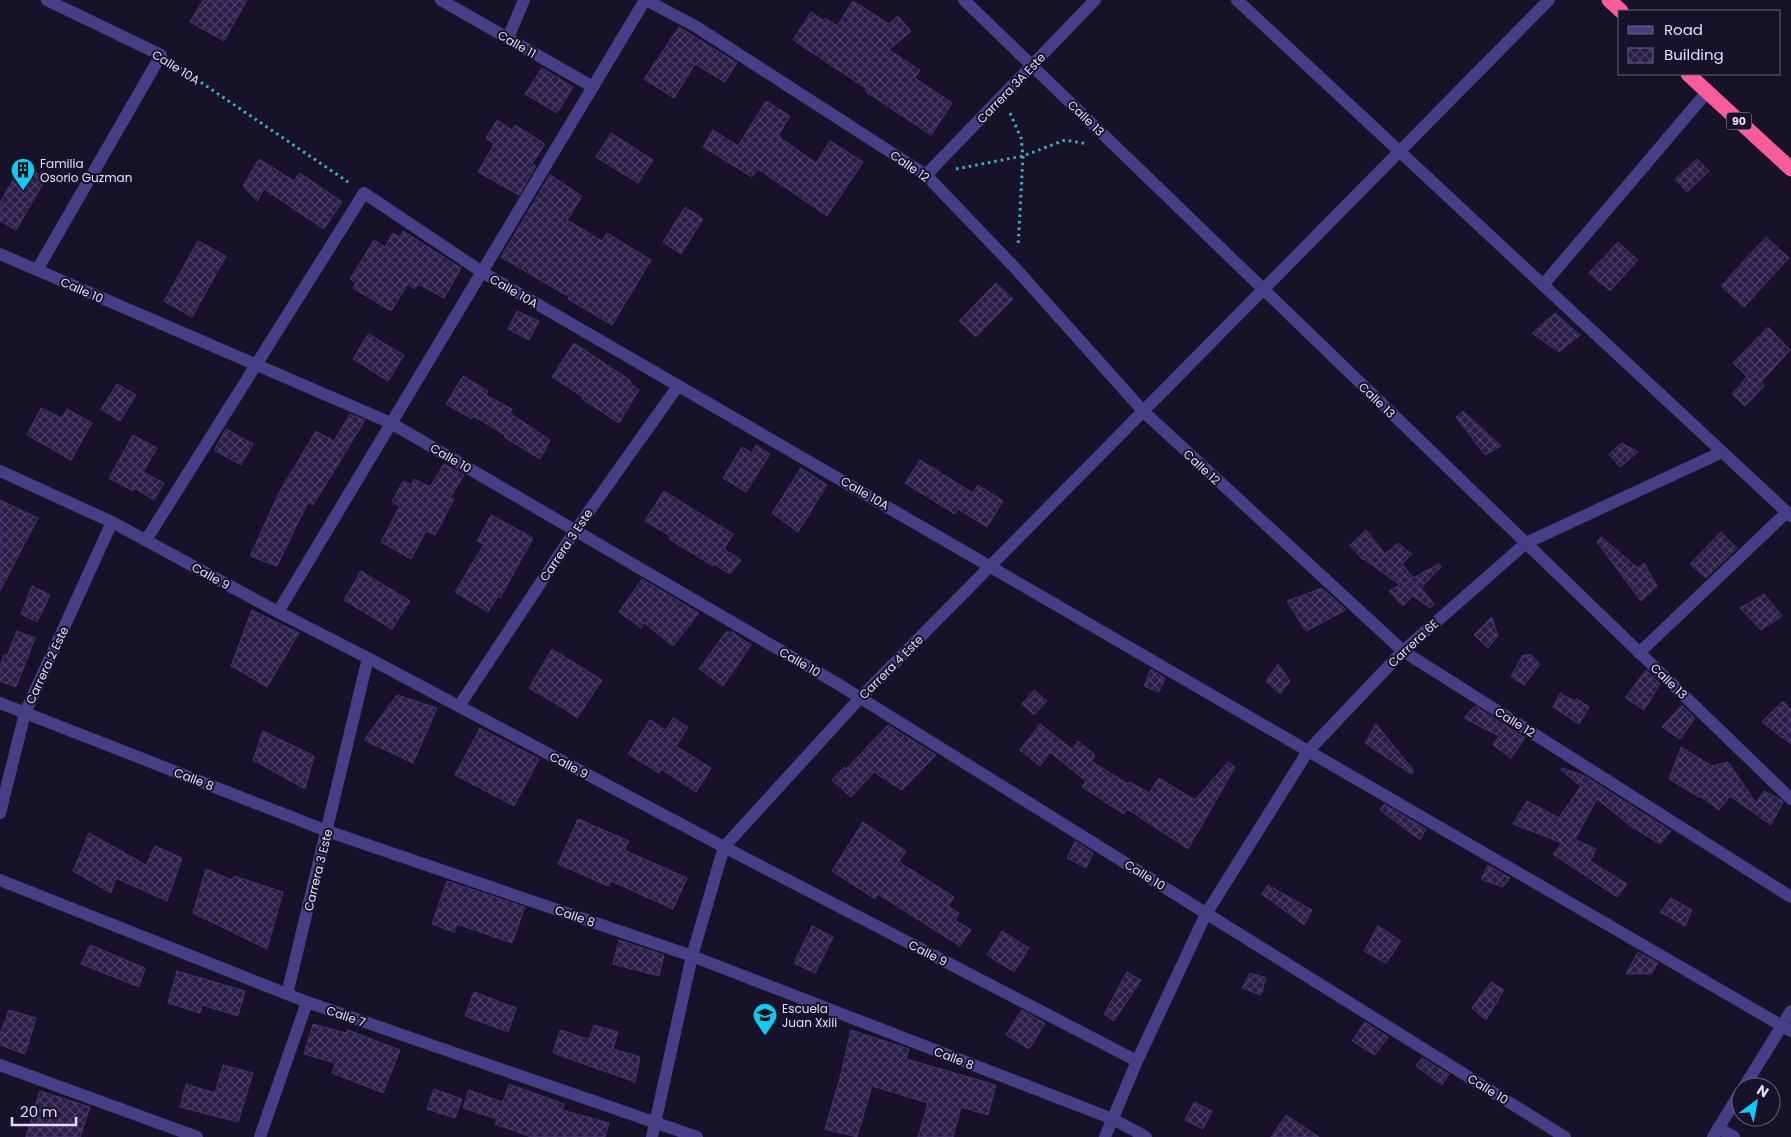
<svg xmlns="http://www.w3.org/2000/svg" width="1791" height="1137" viewBox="0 0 1791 1137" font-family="Poppins,sans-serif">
<defs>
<pattern id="building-cross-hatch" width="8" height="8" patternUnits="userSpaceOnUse" patternTransform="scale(1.25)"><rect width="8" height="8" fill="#2a1e49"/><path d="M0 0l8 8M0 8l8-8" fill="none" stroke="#493e64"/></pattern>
</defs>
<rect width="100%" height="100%" fill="#171229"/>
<g fill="url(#building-cross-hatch)" stroke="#443274">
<polygon points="203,0 247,0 224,41 190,22"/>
<polygon points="853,1 889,24 898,16 911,31 889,50 920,70 915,78 952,103 931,135 865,91 867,89 793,40 811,12 823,20 825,18 837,26"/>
<polygon points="679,27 737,63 725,82 695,64 674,98 644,79"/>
<polygon points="542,68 573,87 557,113 525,94"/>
<polygon points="766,101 790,116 778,136 816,163 830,141 863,162 827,216 758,169 752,177 703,147 713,130 738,146"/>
<polygon points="497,120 512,130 515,125 545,144 532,164 536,166 519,195 478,172 494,144 486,138"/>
<polygon points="611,133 653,160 638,183 596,157"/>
<polygon points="259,159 294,181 300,173 342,202 324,229 264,189 257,201 243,186"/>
<polygon points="1697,159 1709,171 1687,192 1675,179"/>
<polygon points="22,164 46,178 16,230 0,221 0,203"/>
<polygon points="550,175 582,196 567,220 602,241 607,233 651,260 612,325 568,299 569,297 501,257"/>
<polygon points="685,207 703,219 681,254 663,242"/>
<polygon points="403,231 461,268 444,298 418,284 415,289 408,284 391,311 353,288 356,283 350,279 374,240 385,247 393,233 400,237"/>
<polygon points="1766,237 1789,258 1744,307 1721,286"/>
<polygon points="198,241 226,256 192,317 164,301"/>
<polygon points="1618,242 1638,260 1610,291 1589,273"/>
<polygon points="996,283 1013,299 976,337 959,321"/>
<polygon points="517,311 539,321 529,340 508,329"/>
<polygon points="1555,313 1580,335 1559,352 1532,333"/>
<polygon points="1768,327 1790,350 1761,382 1764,386 1745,406 1732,394 1747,377 1733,363"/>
<polygon points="368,334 404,355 388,381 353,359"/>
<polygon points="574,343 631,381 630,383 639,390 619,423 582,399 583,397 552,377"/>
<polygon points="463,376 488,391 486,395 512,409 510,413 550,440 540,459 504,437 505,435 473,416 472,419 446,404"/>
<polygon points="117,384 136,395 120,421 101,409"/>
<polygon points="41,408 62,418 67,409 92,423 71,460 27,435"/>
<polygon points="1463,411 1501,446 1485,455 1456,417"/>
<polygon points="350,414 365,420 313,505 308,502 277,566 250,556 280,491 316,431 334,441"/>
<polygon points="226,429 253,444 241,465 214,450"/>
<polygon points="133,435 157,448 143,472 164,483 154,500 134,488 133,491 109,478"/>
<polygon points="1622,443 1638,452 1620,467 1609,454"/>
<polygon points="756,445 770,454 746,492 723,478 742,447 752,453"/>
<polygon points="920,460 973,493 978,485 1003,501 987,527 958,509 955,514 905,483"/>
<polygon points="444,464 464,475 450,498 454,499 435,535 426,531 411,559 381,542 400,506 392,502 403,481 411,485 414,479 430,487"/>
<polygon points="801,468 827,485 798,532 772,513"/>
<polygon points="664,491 733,534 724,549 741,560 730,574 714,564 713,566 669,539 670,536 645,521"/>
<polygon points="0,500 38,518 0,591"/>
<polygon points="491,515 533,538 500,598 498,596 488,612 455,592 484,544 477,541"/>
<polygon points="1366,530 1385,554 1398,543 1412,554 1402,564 1413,578 1439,564 1441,567 1421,588 1434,604 1430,608 1413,596 1403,606 1389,591 1400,585 1364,559 1363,560 1350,545"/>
<polygon points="1721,532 1737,548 1706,578 1690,564"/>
<polygon points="1601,537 1638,568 1644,563 1657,586 1641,601 1597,542"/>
<polygon points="361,571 410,601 392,629 344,600"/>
<polygon points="642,579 699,613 673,646 644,623 641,628 619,612"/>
<polygon points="32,586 50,595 37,622 21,614"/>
<polygon points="1322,588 1346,610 1306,631 1287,601"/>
<polygon points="1764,594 1782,616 1761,630 1740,608"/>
<polygon points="252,610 299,633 267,687 231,666"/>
<polygon points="1492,617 1498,636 1488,648 1474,635"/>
<polygon points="17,631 35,638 16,687 0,681 0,666 4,655 7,656"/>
<polygon points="726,632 732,632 751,645 723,686 699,669"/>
<polygon points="552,649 602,680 577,718 563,708 529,688"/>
<polygon points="1523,655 1531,655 1540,664 1524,685 1511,676"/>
<polygon points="1278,664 1290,681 1280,694 1266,681"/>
<polygon points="1151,669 1165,678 1159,692 1144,686"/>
<polygon points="1646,670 1660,684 1644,710 1625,698"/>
<polygon points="1034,690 1047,701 1034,715 1022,704"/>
<polygon points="1560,693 1574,701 1577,699 1589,707 1579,724 1553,707"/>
<polygon points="397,695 437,708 413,763 364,740"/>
<polygon points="1783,701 1791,710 1791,744 1762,722"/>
<polygon points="1682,705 1695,718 1680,739 1662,727"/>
<polygon points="1475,706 1525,738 1511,758 1493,745 1499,736 1464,718"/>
<polygon points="673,718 688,727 676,746 711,768 696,792 661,769 659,773 628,754 650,720 666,730"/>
<polygon points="1040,724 1072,749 1078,741 1095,755 1091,761 1128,784 1130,782 1149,793 1159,778 1195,800 1228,762 1235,767 1188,849 1127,809 1124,814 1082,787 1086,781 1050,752 1040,766 1020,750"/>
<polygon points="1376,724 1414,771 1411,774 1365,743"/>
<polygon points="888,725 936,755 902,790 874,772 851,797 832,780 844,767 846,769"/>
<polygon points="480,728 539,759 514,806 455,775"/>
<polygon points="263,731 314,756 305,789 253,760"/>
<polygon points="1681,747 1712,766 1728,762 1756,803 1764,791 1780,799 1783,802 1771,825 1730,796 1719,810 1700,796 1699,797 1669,779"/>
<polygon points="1562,768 1585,776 1671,831 1660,844 1632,827 1597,799 1575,839 1596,849 1590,861 1627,884 1617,897 1553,854 1562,843 1513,824 1527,801 1559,818 1581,786 1561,770"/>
<polygon points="1384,804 1426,829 1420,840 1380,810"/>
<polygon points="578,819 629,841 624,850 687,878 673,909 611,881 608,886 558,864"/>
<polygon points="863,822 906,851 899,862 954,897 948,906 959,913 955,920 971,930 960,946 878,894 875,899 832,871"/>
<polygon points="89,833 146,865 155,846 182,858 167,901 116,878 111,893 73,871"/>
<polygon points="1075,841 1093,853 1086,868 1067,858"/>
<polygon points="1488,865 1510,878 1503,887 1481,879"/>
<polygon points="206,869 232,880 234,876 283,892 267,949 193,913"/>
<polygon points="447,881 525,907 512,943 457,924 454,932 432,924"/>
<polygon points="1268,885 1312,910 1304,925 1262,894"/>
<polygon points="1671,898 1692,910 1685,926 1660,912"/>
<polygon points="812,926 833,937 815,973 794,963"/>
<polygon points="1378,926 1401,941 1386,963 1364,951"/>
<polygon points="1002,931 1029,948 1014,972 987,955"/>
<polygon points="619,940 664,955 659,976 613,964"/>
<polygon points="90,945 145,968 139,987 81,964"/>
<polygon points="1638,952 1658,963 1651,974 1626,974"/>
<polygon points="177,971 245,991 238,1016 202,1005 200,1013 168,1003"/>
<polygon points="1127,972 1141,980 1114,1021 1104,1014"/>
<polygon points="1250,973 1266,978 1261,995 1242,988"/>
<polygon points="1491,982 1504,990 1486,1020 1472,1008"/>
<polygon points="474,992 516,1008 508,1032 465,1016"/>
<polygon points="9,1010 36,1018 25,1054 0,1045 0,1034"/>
<polygon points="1022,1010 1045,1023 1029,1049 1006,1035"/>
<polygon points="1365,1022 1388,1037 1375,1055 1352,1041"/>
<polygon points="313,1024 346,1033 348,1030 400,1050 383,1093 332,1073 335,1063 304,1054"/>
<polygon points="594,1025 618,1032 613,1049 640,1057 635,1082 553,1053 560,1030 589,1039"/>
<polygon points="851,1030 909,1049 906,1059 996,1085 988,1115 961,1107 953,1137 918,1137 928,1103 872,1086 857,1137 825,1129 841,1074"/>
<polygon points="1422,1058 1449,1074 1442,1085 1416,1066"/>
<polygon points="223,1065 253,1073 238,1122 180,1107 186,1084 215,1093"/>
<polygon points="509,1084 564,1104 562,1110 609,1123 605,1137 531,1137 495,1124 497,1119 463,1108 469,1090 503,1102"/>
<polygon points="434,1089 462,1099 455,1118 427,1109"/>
<polygon points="40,1091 90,1107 80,1137 26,1137"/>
<polygon points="1194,1102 1212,1111 1203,1129 1185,1120"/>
<polygon points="1286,1115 1319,1137 1271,1137"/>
</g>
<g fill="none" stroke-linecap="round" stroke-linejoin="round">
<g stroke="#36b4b7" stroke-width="3" stroke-dasharray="2.5 4" stroke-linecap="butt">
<polyline points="174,64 351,184"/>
<polyline points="1010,113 1021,138 1023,156 1018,247"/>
<polyline points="956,169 1023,156 1065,140 1088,144"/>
</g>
<g stroke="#473f86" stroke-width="12">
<polyline points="441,0 593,87"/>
<polyline points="646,0 695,26 926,175 1016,269 1144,412 1403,651 1791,897"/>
<polyline points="964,0 1791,799"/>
<polyline points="1237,0 1791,516"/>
<polyline points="508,38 524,0"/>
<polyline points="926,175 1095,0"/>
<polyline points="0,254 391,423 838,684 1565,1137"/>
<polyline points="37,270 161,55 47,0"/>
<polyline points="1543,285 1707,92"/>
<polyline points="0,471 112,522 278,612 368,658 724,847 1137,1061"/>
<polyline points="146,540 364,193 482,272 1791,1031"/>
<polyline points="278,612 645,0"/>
<polyline points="1639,653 1787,512"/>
<polyline points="0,703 327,831 692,956 1113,1119 1146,1137"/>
<polyline points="459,706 575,531 678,386"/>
<polyline points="0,813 25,713 112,522"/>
<polyline points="0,880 307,1002 697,1137"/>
<polyline points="287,994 368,658"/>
<polyline points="0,1065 197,1137"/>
<polyline points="1744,1087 1791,1011"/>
<polyline points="1718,1128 1734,1137"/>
<polyline points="260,1137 307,1002"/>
<polyline points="652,1137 692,956 724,847 860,698 1549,0"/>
<polyline points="1105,1137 1137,1061 1206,914 1308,751 1403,651 1526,543 1722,452"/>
<polyline points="1713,1137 1741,1091"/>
</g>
<g stroke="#f85c9a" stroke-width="15">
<polyline points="1609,0 1621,11"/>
<polyline points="1688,74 1791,169"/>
</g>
</g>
<defs>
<symbol id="building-pin" viewBox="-11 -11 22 30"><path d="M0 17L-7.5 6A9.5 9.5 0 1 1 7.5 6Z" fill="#10ccf5" stroke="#171229"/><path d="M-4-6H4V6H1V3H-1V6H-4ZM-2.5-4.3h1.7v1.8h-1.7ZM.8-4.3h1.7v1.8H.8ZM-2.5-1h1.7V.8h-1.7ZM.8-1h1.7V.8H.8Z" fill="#111"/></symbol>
<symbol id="school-pin" viewBox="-11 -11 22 30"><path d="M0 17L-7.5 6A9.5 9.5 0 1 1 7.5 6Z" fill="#10ccf5" stroke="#171229"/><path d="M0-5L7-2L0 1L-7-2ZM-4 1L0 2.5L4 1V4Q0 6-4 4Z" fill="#111"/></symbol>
</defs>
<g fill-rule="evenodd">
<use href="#building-pin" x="9" y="156" width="28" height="38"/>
<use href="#school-pin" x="751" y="1001" width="28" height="38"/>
</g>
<g text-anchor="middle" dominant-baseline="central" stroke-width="4" stroke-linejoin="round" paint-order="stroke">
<rect fill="#171229" stroke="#a59fbd" stroke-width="1" x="1726.5" y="112.5" width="25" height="17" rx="4"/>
<g font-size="11" font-weight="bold" fill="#e2dbfd">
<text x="1739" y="121">90</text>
</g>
<g font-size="12" fill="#e2dbfd" stroke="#171229">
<text transform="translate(517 44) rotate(30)">Calle 11</text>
<text transform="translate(176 67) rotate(32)">Calle 10A</text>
<text transform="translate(1011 88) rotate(-46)">Carrera 3A Este</text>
<text transform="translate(1086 118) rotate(44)">Calle 13</text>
<text transform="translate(910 166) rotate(35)">Calle 12</text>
<text transform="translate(82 290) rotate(24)">Calle 10</text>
<text transform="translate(514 291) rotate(30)">Calle 10A</text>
<text transform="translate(1377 400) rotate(44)">Calle 13</text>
<text transform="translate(451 458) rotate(30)">Calle 10</text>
<text transform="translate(1202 467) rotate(43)">Calle 12</text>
<text transform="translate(865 493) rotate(30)">Calle 10A</text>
<text transform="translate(566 545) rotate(-56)">Carrera 3 Este</text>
<text transform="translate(211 576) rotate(29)">Calle 9</text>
<text transform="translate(1413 643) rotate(-43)">Carrera 6E</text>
<text transform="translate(800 662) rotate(30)">Calle 10</text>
<text transform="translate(47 665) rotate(-65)">Carrera 2 Este</text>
<text transform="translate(891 667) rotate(-45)">Carrera 4 Este</text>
<text transform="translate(1669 681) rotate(44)">Calle 13</text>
<text transform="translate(1515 722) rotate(32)">Calle 12</text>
<text transform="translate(569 765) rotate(28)">Calle 9</text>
<text transform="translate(194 779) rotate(21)">Calle 8</text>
<text transform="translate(318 870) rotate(-76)">Carrera 3 Este</text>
<text transform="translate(1145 875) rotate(32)">Calle 10</text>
<text transform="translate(575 916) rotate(19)">Calle 8</text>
<text transform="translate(928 953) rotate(27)">Calle 9</text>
<text transform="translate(346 1016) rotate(19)">Calle 7</text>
<text transform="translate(954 1058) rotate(21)">Calle 8</text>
<text transform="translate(1488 1089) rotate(32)">Calle 10</text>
</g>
<g font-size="12" fill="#e2dbfd" stroke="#171229" text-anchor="start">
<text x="40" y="163">Familia<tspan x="40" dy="14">Osorio Guzman</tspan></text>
<text x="782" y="1008">Escuela<tspan x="782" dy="14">Juan Xxiii</tspan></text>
</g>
</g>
<rect x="1618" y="10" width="162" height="65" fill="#171229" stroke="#68627e"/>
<rect x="1628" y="26" width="25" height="8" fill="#473f86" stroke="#68627e"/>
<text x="1664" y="35" font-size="15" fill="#e2dbfd">Road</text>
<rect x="1628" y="48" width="25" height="15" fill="url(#building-cross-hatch)" stroke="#68627e"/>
<text x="1664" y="60" font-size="15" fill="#e2dbfd">Building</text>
<g transform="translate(1756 1102) rotate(32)"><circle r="24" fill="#171229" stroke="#68627e"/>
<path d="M0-4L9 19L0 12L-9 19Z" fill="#10ccf5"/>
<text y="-8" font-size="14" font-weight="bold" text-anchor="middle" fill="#e2dbfd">N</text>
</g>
<path d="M12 1117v8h64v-8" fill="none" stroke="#e2dbfd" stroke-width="2.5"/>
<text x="20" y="1117" font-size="15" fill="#e2dbfd" stroke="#171229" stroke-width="4" paint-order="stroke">20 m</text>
</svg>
